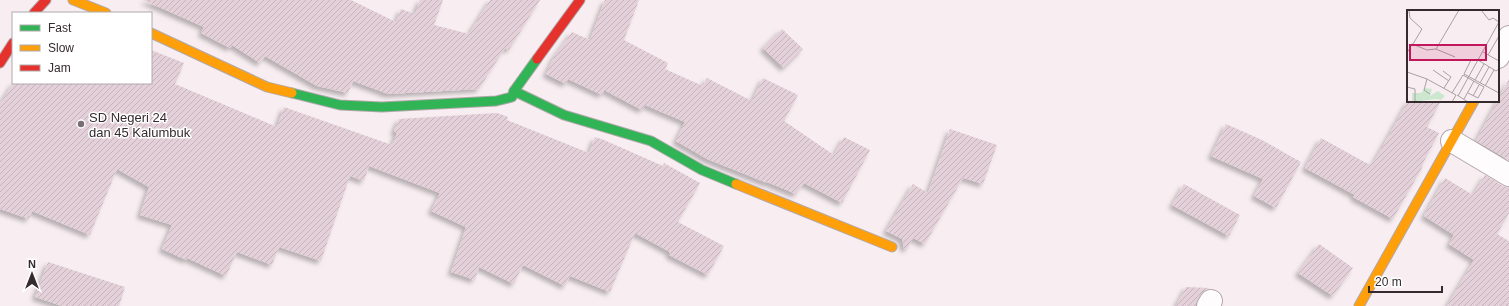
<svg xmlns="http://www.w3.org/2000/svg" width="1509" height="306" viewBox="0 0 1509 306" font-family="Helvetica,sans-serif">
<defs>
<pattern id="building-hatch" width="6" height="6" patternUnits="userSpaceOnUse"><rect width="6" height="6" fill="#e4d0d8"/><path d="M-1 1l2-2M0 6l6-6M5 7l2-2" fill="none" stroke="#c4b3ba"/></pattern>
<filter id="shadow"><feDropShadow dx="-3.5" dy="3.5" stdDeviation="2" flood-color="#0004"/></filter>
</defs>
<rect width="100%" height="100%" fill="#f8eef1"/>
<g fill="url(#building-hatch)" filter="url(#shadow)">
<polygon points="143,0 351,0 396,22 401,9 415,14 420,0 443,0 434,25 469,34 490,0 540,0 509,50 505,48 479,89 388,94 353,81 348,93 317,86 265,56 260,63 232,45 230,48 201,33 204,27"/>
<polygon points="605,0 639,0 624,40 668,63 665,69 703,86 707,78 752,101 763,78 798,95 784,121 834,155 844,137 870,150 842,203 804,183 796,194 767,182 767,183 707,159 676,141 685,122 645,105 642,110 604,90 602,95 568,79 566,84 546,74 554,57 572,32 590,40"/>
<polygon points="782,29 803,49 784,68 763,48"/>
<polygon points="151,50 184,63 175,84 277,127 284,107 392,145 397,133 394,131 399,119 497,113 508,117 507,120 589,153 595,137 604,140 663,166 664,163 700,183 678,222 724,246 708,275 669,255 670,252 635,233 610,292 570,276 565,286 523,265 514,284 479,267 475,280 451,272 466,227 431,211 440,193 369,166 364,181 350,176 321,261 279,247 272,265 237,252 226,276 187,258 186,260 162,249 172,225 140,215 149,187 117,169 90,235 32,211 29,219 0,209 0,104 13,83 151,83"/>
<polygon points="1509,79 1509,160 1476,141"/>
<polygon points="1408,101 1441,101 1427,127 1439,133 1422,165 1423,166 1393,219 1353,197 1355,195 1305,168 1321,138 1370,165 1373,161 1374,162"/>
<polygon points="1226,124 1262,140 1301,162 1276,208 1254,196 1263,179 1211,156"/>
<polygon points="950,129 997,145 983,184 963,178 925,244 913,238 907,249 904,248 902,239 886,231 913,184 928,193"/>
<polygon points="1485,175 1503,186 1509,187 1509,213 1497,234 1509,241 1509,306 1447,306 1474,260 1449,244 1454,235 1424,216 1445,178 1473,195"/>
<polygon points="1184,184 1240,215 1229,236 1172,205"/>
<polygon points="1319,244 1353,268 1333,296 1298,273"/>
<polygon points="48,262 125,287 119,306 62,306 35,297"/>
<polygon points="1186,287 1210,288 1205,290 1201,294 1196,306 1176,306"/>
</g>
<g fill="none" stroke-linecap="round" stroke-linejoin="round">
<defs>
<g id="street">
<polyline points="1498,57 1509,37"/>
<polyline points="1452,141 1509,175"/>
<polyline points="1208,306 1211,301"/>
</g>
<g id="fast">
<polyline points="514,91 564,115 651,141 702,170 736,184"/>
<polyline points="292,93 340,105 382,107 496,101 512,97 514,91 537,59"/>
</g>
<g id="slow">
<polyline points="73,0 106,13"/>
<polyline points="151,33 267,87 292,93"/>
<polyline points="736,184 892,247"/>
<polyline points="1359,306 1474,101"/>
</g>
<g id="jam">
<polyline points="34,13 46,0"/>
<polyline points="537,59 580,0"/>
<polyline points="0,63 13,43"/>
</g>
</defs>
<use href="#street" stroke="#b2a8ac" stroke-width="24"/>
<use href="#fast" stroke="#b2a8ac" stroke-width="11"/>
<use href="#slow" stroke="#b2a8ac" stroke-width="11"/>
<use href="#jam" stroke="#b2a8ac" stroke-width="11"/>
<use href="#street" stroke="#fefcfd" stroke-width="22"/>
<use href="#fast" stroke="#30b455" stroke-width="9"/>
<use href="#slow" stroke="#ff9f0a" stroke-width="9"/>
<use href="#jam" stroke="#e5322d" stroke-width="9"/>
</g>
<circle fill="#796f72" stroke="#fff" stroke-width="1.5" cx="81" cy="124" r="4"/>
<g text-anchor="middle" dominant-baseline="central" stroke-width="3" stroke-linejoin="round" paint-order="stroke">
<g font-size="13" fill="#352a2e" stroke="#fff" text-anchor="start">
<text x="89" y="117">SD Negeri 24<tspan x="89" dy="15">dan 45 Kalumbuk</tspan></text>
</g>
</g>
<g transform="translate(1407 10)">
<rect width="92" height="92" fill="#f8eef1"/>
<path d="M18 78 25 79 23 86 31 81 38 86 34 90 28 89 5 92V83H14Z" fill="#cbe8cf"/>
<path fill="none" stroke="#aaa0a3" stroke-width="1" d="M2 0 3 8 15 19 6 34M74 0 82 10 86 8 92 12M29 39 48 47M76 42 92 51M0 43 5 34 20 40 29 39 52 0M81 45 92 26M64 50 57 64 92 83M71 50 89 61 92 59M26 60 42 71M36 61 44 67 37 78M0 62 20 69 49 85 45 92M20 69 17 80 23 84M68 70 77 54M73 73 82 57M78 76 87 60M0 77 8 79V92M45 83 56 65 77 77 71 88 61 83M50 85 61 92M51 86 92 12M66 86 72 75M57 89 67 71"/>
<path fill="#c2185b" fill-opacity="0.15" stroke="#c2185b" stroke-width="2" d="M3 35H79V50H3Z"/>
<rect width="92" height="92" fill="none" stroke="#352a2e" stroke-width="2"/>
</g>
<rect x="12" y="12" width="140" height="72" fill="#ffffff" stroke="#aeaaab"/>
<rect x="20" y="25" width="20" height="6" fill="#30b455" stroke="#aeaaab"/>
<text x="48" y="32" font-size="12" fill="#352a2e">Fast</text>
<rect x="20" y="45" width="20" height="6" fill="#ff9f0a" stroke="#aeaaab"/>
<text x="48" y="52" font-size="12" fill="#352a2e">Slow</text>
<rect x="20" y="65" width="20" height="6" fill="#e5322d" stroke="#aeaaab"/>
<text x="48" y="72" font-size="12" fill="#352a2e">Jam</text>
<g transform="translate(32 274)" stroke="#ffffff" stroke-width="3" paint-order="stroke">
<path d="M0-3L7 15L0 10L-7 15Z" fill="#352a2e"/>
<text y="-6" font-size="11" font-weight="bold" text-anchor="middle" fill="#352a2e">N</text>
</g>
<path d="M1369 286v6h73v-6" fill="none" stroke="#352a2e" stroke-width="2"/>
<text x="1375" y="286" font-size="12" fill="#352a2e" stroke="#ffffff" stroke-width="3" paint-order="stroke">20 m</text>
</svg>
